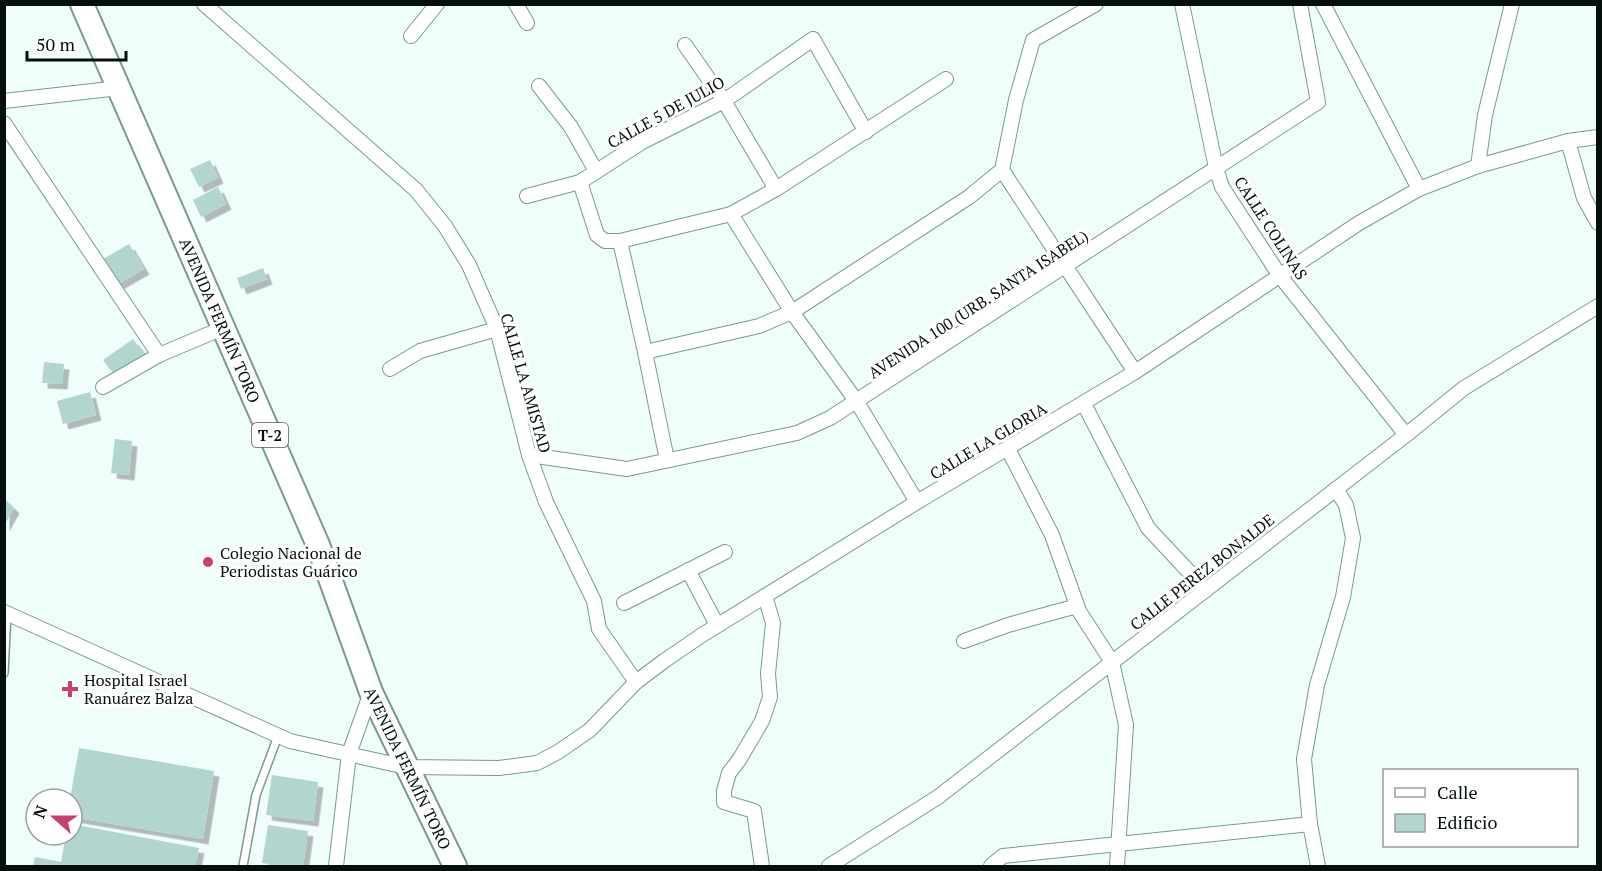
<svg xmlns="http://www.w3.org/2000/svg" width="1602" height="871" viewBox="0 0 1602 871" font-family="'PT Serif',serif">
<defs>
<filter id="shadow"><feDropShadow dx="5.5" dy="5.5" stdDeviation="0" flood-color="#0004"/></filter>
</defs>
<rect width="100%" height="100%" fill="#f0fefb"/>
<g fill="#b3d5cf" filter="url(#shadow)">
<polygon points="210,160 218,178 199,187 190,169"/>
<polygon points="218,187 226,204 201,217 193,200"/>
<polygon points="129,244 144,269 118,284 103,259"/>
<polygon points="263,268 267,279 241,289 237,278"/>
<polygon points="133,339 144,354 114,375 103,360"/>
<polygon points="44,362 64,364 62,384 42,383"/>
<polygon points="90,392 96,415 63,424 57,401"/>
<polygon points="115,439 132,441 129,475 111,473"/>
<polygon points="4,498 14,508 4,526"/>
<polygon points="79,748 214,771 203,839 72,817 72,799 70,799"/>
<polygon points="272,775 318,782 313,821 266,815"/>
<polygon points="72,824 199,848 195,866 33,866 35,857 61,862 66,835 72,835"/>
<polygon points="268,825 308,831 303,866 282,866 262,863"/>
</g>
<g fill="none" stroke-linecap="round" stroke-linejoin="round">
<defs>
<g id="service">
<polyline points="4,673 7,613"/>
<polyline points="243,866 256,795 278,736"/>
</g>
<g id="minor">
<polyline points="204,4 416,190 445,226 469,265 497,329 529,455 546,502 594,601 599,629 636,682"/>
<polyline points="516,4 527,23"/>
<polyline points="1182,4 1216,168 1222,187 1280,276 1406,435"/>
<polyline points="1323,4 1419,189"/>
<polyline points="411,36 437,4"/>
<polyline points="685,45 724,101 776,189"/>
<polyline points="539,86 571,127 596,171"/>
<polyline points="4,101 119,88"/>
<polyline points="4,123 159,355"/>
<polyline points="1568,141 1584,198 1598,223"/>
<polyline points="1478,166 1485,115 1512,4"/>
<polyline points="1002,170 1135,372"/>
<polyline points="1002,170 1016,100 1033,40 1096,4"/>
<polyline points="580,182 597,235 605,241 620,241 731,214 776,189 946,79"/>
<polyline points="527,196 580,182 642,142 724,101 813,39 866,132"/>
<polyline points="731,214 792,312 857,402 917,502"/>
<polyline points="620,241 645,352 667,460"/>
<polyline points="645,352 759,326 792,312 969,197 1002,170"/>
<polyline points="390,369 420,351 497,329"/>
<polyline points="103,387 159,355 223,328"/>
<polyline points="1084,404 1148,528 1206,590"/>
<polyline points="1008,449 1052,535 1079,611 1112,662 1126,725 1117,866"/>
<polyline points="529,455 627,469 797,433 830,418 1318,102 1300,4"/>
<polyline points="688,570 717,625"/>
<polyline points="624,603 725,552"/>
<polyline points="4,612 290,741 406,767 499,768 537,763 558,752 590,730 636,682 664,661 702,635 917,502 1135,372 1359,223 1419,189 1478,166 1568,141 1598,137"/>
<polyline points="964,641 1008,625 1077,606"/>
<polyline points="336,866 349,754 371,692"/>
<polyline points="762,866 754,811 724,802 724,791 729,773 739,760 762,721 770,697 768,674 773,623 765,596"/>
<polyline points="829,866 938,797 1406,435 1464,388 1598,306"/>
<polyline points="991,866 1003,856 1310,824"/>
<polyline points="1318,866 1310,824 1304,759 1317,685 1343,597 1353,538 1346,505 1336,489"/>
</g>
<g id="trunk">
<path id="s1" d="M82 4 318 545 371 692 455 866"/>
</g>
</defs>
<use href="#service" stroke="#799993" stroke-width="10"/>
<use href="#minor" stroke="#799993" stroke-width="16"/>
<use href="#trunk" stroke="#799993" stroke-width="26"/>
<use href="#service" stroke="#fff" stroke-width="7"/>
<use href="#minor" stroke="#fff" stroke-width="14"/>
<use href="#trunk" stroke="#fff" stroke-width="22"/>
</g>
<g fill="#c93d6f" stroke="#fff" stroke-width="2">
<circle cx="208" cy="562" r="6"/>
<path d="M67 680h6v6h6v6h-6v6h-6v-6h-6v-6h6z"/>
</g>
<g text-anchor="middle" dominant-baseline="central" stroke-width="6" stroke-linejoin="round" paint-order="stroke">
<rect fill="#fff" stroke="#505856" stroke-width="1.5" x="252" y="423" width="36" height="24" rx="4.5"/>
<g font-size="15" font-weight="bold" fill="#05100e">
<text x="270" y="435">T-2</text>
</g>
<g font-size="16" fill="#05100e" stroke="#fff">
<text transform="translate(666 112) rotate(-29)">CALLE 5 DE JULIO</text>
<text transform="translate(1271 228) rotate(57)">CALLE COLINAS</text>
<text transform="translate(978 304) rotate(-33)">AVENIDA 100 (URB. SANTA ISABEL)</text>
<text stroke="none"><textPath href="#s1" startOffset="345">AVENIDA FERMÍN TORO</textPath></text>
<text transform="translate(526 383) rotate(74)">CALLE LA AMISTAD</text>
<text transform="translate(988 441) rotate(-31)">CALLE LA GLORIA</text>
<text transform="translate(1202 572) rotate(-38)">CALLE PEREZ BONALDE</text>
<text stroke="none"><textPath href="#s1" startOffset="831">AVENIDA FERMÍN TORO</textPath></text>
</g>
<g font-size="16" fill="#05100e" stroke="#fff" text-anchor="start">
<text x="220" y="553">Colegio Nacional de<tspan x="220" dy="18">Periodistas Guárico</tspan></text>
<text x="84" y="680">Hospital Israel<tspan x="84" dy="18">Ranuárez Balza</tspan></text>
</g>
</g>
<rect width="1602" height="871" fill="none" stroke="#05100e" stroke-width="12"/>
<rect x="1383" y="769" width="195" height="78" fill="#ffffff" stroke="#9b9f9f" stroke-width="1.5"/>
<rect x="1395" y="788" width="30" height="9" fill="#ffffff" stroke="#9b9f9f" stroke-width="1.5"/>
<text x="1437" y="799" font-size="18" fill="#05100e">Calle</text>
<rect x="1395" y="814" width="30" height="18" fill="#b3d5cf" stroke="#9b9f9f" stroke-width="1.5"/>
<text x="1437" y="829" font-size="18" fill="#05100e">Edificio</text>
<g transform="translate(54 817) rotate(291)"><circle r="28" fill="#ffffff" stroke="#9b9f9f" stroke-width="1.5"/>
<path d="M0-4.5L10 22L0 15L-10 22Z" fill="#c93d6f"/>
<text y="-9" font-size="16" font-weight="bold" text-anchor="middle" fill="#05100e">N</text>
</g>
<path d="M27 51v9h99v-9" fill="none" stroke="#05100e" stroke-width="3"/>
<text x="36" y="51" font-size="18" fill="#05100e" stroke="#ffffff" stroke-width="4.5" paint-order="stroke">50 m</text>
</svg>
